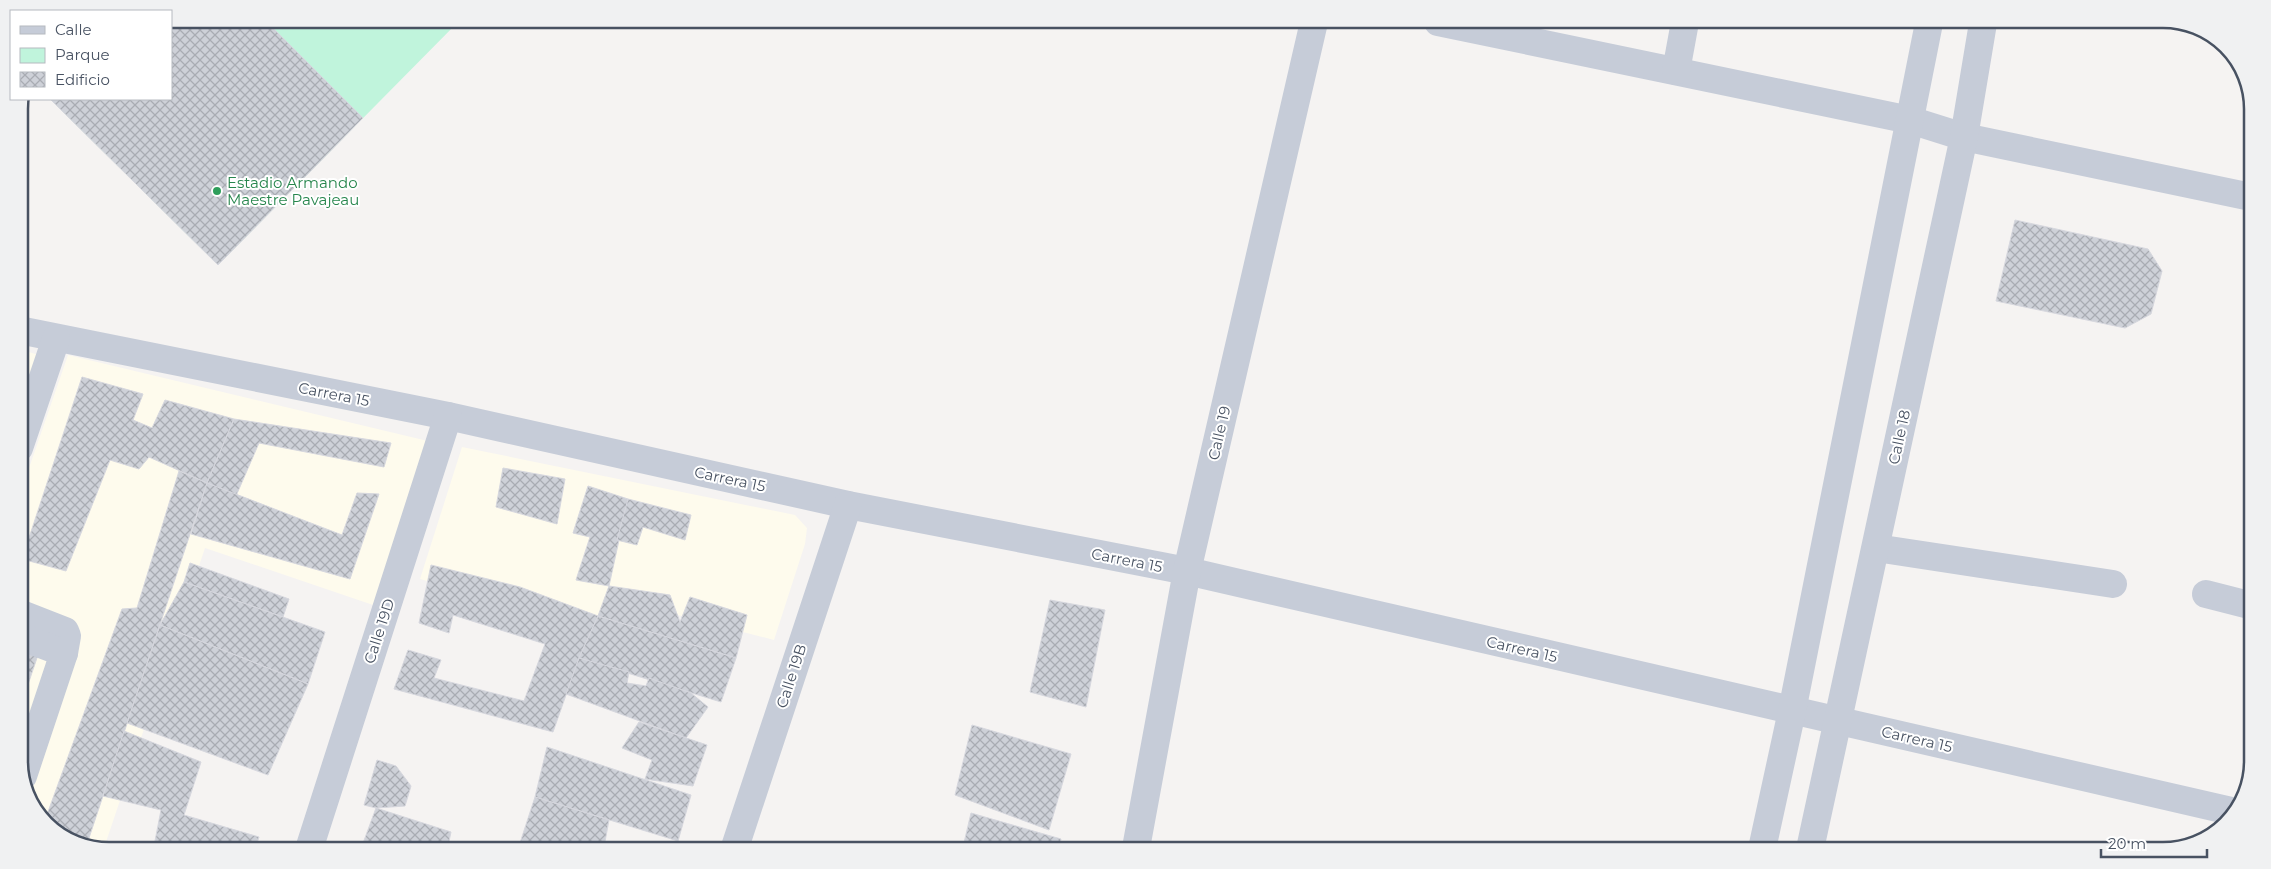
<svg xmlns="http://www.w3.org/2000/svg" width="2271" height="869" viewBox="0 0 2271 869" font-family="Montserrat,sans-serif">
<defs>
<pattern id="building-cross-hatch" width="8" height="8" patternUnits="userSpaceOnUse" patternTransform="scale(1.25)"><rect width="8" height="8" fill="#ced1d8"/><path d="M0 0l8 8M0 8l8-8" fill="none" stroke="#a9acb3"/></pattern>
</defs>
<rect width="100%" height="100%" fill="#f5f3f2"/>
<g fill="#fefbed">
<polygon points="19,349 42,356 19,424"/>
<polygon points="68,355 432,442 376,606 205,548 105,845 80,845 37,815 19,766 19,497"/>
<polygon points="462,447 795,515 807,528 805,544 774,640 617,599 606,631 420,579"/>
</g>
<polygon fill="#c0f4dc" points="171,19 460,20 218,265 50,99 171,99"/>
<g fill="url(#building-cross-hatch)" stroke="#d6d7de">
<polygon points="171,19 264,19 363,118 218,265 50,99 171,99"/>
<polygon points="2015,220 2148,249 2162,271 2151,314 2125,328 1996,301"/>
<polygon points="82,377 143,394 133,420 152,428 165,400 234,419 207,483 149,457 139,469 110,460 66,571 22,559"/>
<polygon points="234,419 391,443 384,467 259,443 236,496 207,483"/>
<polygon points="503,468 565,479 557,524 496,507"/>
<polygon points="179,471 207,483 88,841 69,838 45,820 122,609 137,608"/>
<polygon points="207,483 342,535 357,493 379,494 350,579 191,534"/>
<polygon points="588,486 628,499 609,586 576,580 590,537 573,533"/>
<polygon points="628,499 691,515 685,540 643,527 637,545 617,540"/>
<polygon points="190,563 289,599 283,617 184,582"/>
<polygon points="431,565 520,587 598,616 579,658 553,732 394,689 408,650 441,660 434,678 524,701 545,644 453,615 449,633 419,623"/>
<polygon points="184,582 325,632 308,684 160,625"/>
<polygon points="609,586 670,595 680,622 690,597 747,615 736,658 598,616"/>
<polygon points="1050,600 1105,610 1086,707 1030,692"/>
<polygon points="598,616 736,658 721,702 579,658"/>
<polygon points="160,625 308,684 268,775 127,723"/>
<polygon points="19,637 41,646 19,711"/>
<polygon points="579,658 629,672 627,683 646,686 649,678 691,693 708,707 686,738 566,694"/>
<polygon points="639,722 707,745 693,786 645,779 652,760 622,748"/>
<polygon points="972,725 1071,754 1049,830 955,795"/>
<polygon points="124,731 201,762 184,815 259,837 256,846 154,846 161,810 103,796"/>
<polygon points="547,747 691,795 678,841 535,797"/>
<polygon points="377,760 396,766 411,786 405,806 376,808 364,805"/>
<polygon points="535,797 609,820 604,847 519,846"/>
<polygon points="376,808 451,832 448,846 362,846"/>
<polygon points="971,813 1061,839 1059,848 963,847"/>
<polygon points="69,838 88,841 86,845 80,845"/>
</g>
<g fill="none" stroke-linecap="round" stroke-linejoin="round">
<g stroke="#c6ccd8" stroke-width="28">
<polyline points="1438,22 1910,120 1964,137 2251,197"/>
<polyline points="1676,71 1685,22"/>
<polyline points="19,330 448,416 848,505 1187,571 2231,811"/>
<polyline points="19,448 56,339"/>
<polyline points="1876,548 2113,584"/>
<polyline points="2206,594 2249,605"/>
<polyline points="19,613 65,631 67,636 64,653"/>
<polyline points="19,636 64,653 23,776"/>
<polyline points="310,846 448,416"/>
<polyline points="735,847 848,505"/>
<polyline points="1136,848 1187,571 1314,22"/>
<polyline points="1762,849 1792,711 1929,23"/>
<polyline points="1810,849 1964,137 1983,23"/>
</g>
</g>
<circle fill="#2e9e5b" stroke="#fff" stroke-width="2" cx="217" cy="191" r="5"/>
<g text-anchor="middle" dominant-baseline="central" stroke-width="4" stroke-linejoin="round" paint-order="stroke">
<g font-size="15" fill="#27864d" stroke="#fff" text-anchor="start">
<text x="227" y="182">Estadio Armando<tspan x="227" dy="17">Maestre Pavajeau</tspan></text>
</g>
<g font-size="15" fill="#485262" stroke="#fff">
<text transform="translate(334 394) rotate(11)">Carrera 15</text>
<text transform="translate(1219 433) rotate(-77)">Calle 19</text>
<text transform="translate(1899 437) rotate(-78)">Calle 18</text>
<text transform="translate(730 479) rotate(12)">Carrera 15</text>
<text transform="translate(1127 560) rotate(11)">Carrera 15</text>
<text transform="translate(379 631) rotate(-72)">Calle 19D</text>
<text transform="translate(1522 649) rotate(13)">Carrera 15</text>
<text transform="translate(791 676) rotate(-72)">Calle 19B</text>
<text transform="translate(1917 739) rotate(13)">Carrera 15</text>
</g>
</g>
<path d="M0 0H2271V869H0ZM109 28H2163A81 81 0 0 1 2244 109V761A81 81 0 0 1 2163 842H109A81 81 0 0 1 28 761V109A81 81 0 0 1 109 28Z" fill="#f0f1f2" fill-rule="evenodd"/>
<path fill="none" stroke="#485262" stroke-width="2.5" d="M109 28H2163A81 81 0 0 1 2244 109V761A81 81 0 0 1 2163 842H109A81 81 0 0 1 28 761V109A81 81 0 0 1 109 28Z"/>
<rect x="10" y="10" width="162" height="90" fill="#ffffff" stroke="#b6bac0"/>
<rect x="20" y="26" width="25" height="8" fill="#c6ccd8" stroke="#b6bac0"/>
<text x="55" y="35" font-size="15" fill="#485262">Calle</text>
<rect x="20" y="48" width="25" height="15" fill="#c0f4dc" stroke="#b6bac0"/>
<text x="55" y="60" font-size="15" fill="#485262">Parque</text>
<rect x="20" y="72" width="25" height="15" fill="url(#building-cross-hatch)" stroke="#b6bac0"/>
<text x="55" y="85" font-size="15" fill="#485262">Edificio</text>
<path d="M2101 849v8h106v-8" fill="none" stroke="#485262" stroke-width="2.5"/>
<text x="2108" y="849" font-size="15" fill="#485262" stroke="#ffffff" stroke-width="4" paint-order="stroke">20 m</text>
</svg>
